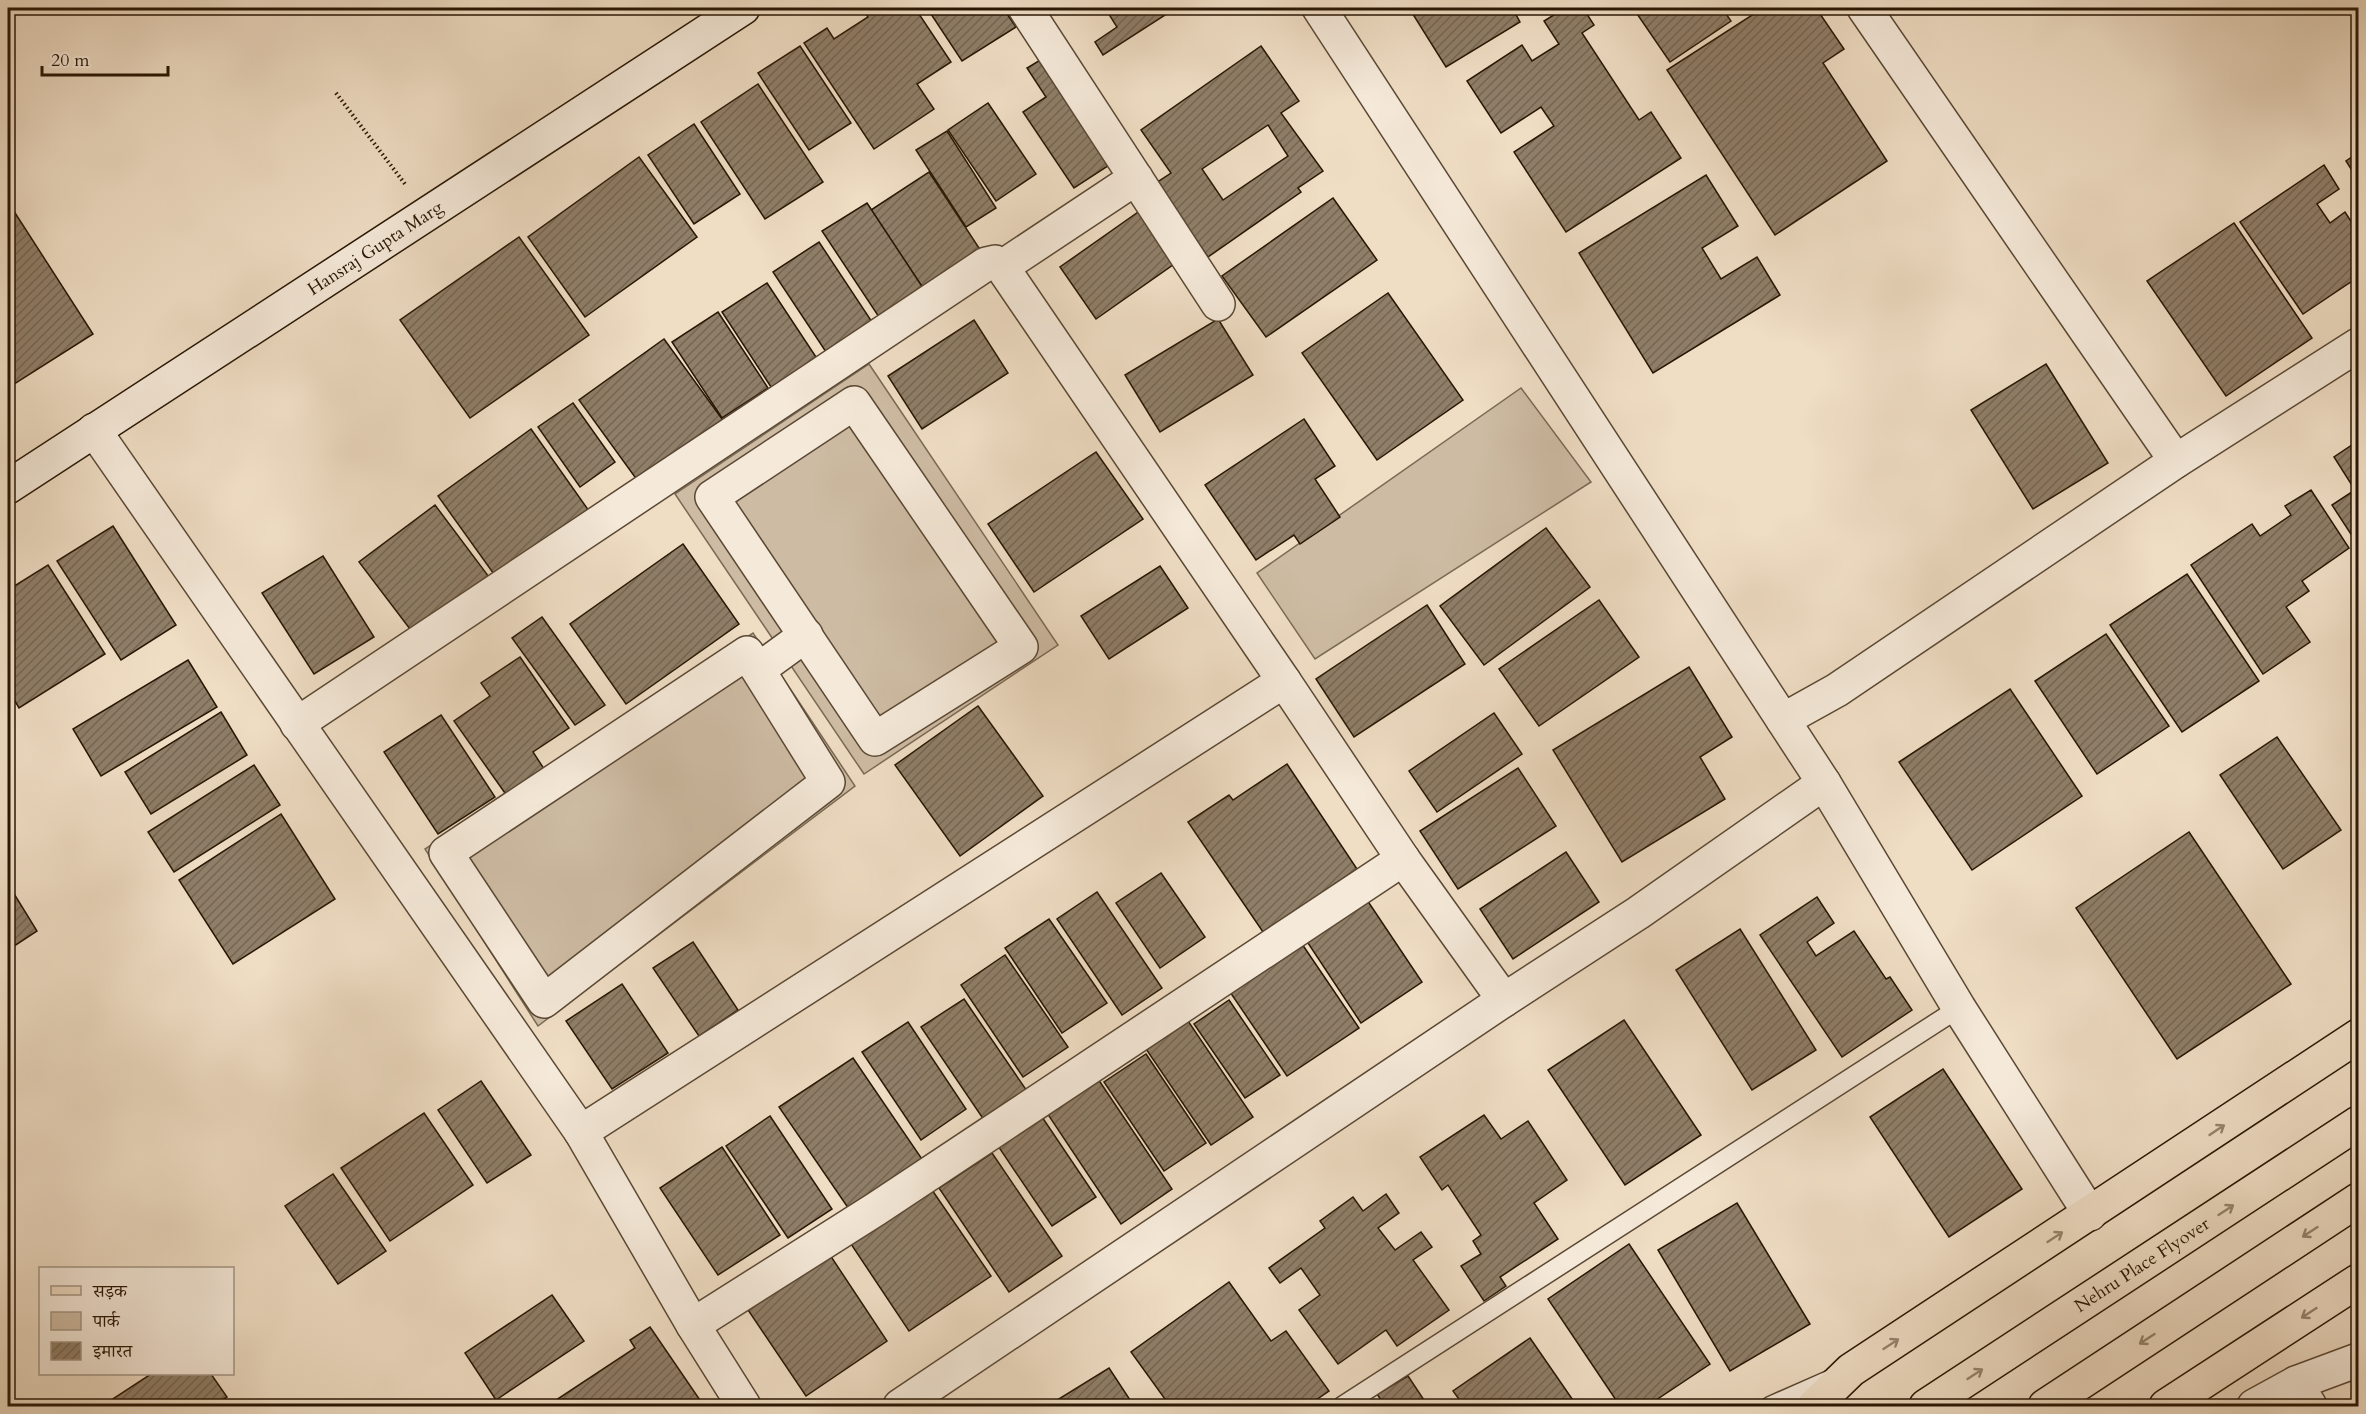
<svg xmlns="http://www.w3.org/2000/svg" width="2366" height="1414" viewBox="0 0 2366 1414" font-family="Cardo,'Noto Serif Devanagari',serif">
<defs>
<pattern id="building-hatch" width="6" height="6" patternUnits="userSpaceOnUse" patternTransform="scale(1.5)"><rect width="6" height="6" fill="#8f7e68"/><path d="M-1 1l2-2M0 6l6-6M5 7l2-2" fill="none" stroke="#756653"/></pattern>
</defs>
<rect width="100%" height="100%" fill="#efddc4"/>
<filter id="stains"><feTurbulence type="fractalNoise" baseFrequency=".00333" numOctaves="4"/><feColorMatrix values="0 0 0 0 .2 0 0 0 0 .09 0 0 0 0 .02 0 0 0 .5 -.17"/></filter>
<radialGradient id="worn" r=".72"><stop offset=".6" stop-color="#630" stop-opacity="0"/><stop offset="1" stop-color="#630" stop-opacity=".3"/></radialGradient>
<g fill="#cdbba3" stroke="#7a6954" stroke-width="1.5">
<polygon points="869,364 1058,645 864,774 675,494"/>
<polygon points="1521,388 1591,482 1315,659 1257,573"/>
<polygon points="753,633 855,786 538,1026 425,849"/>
</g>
<g fill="url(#building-hatch)" stroke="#281704" stroke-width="1.5" fill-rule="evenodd">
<polygon points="862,8 915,8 951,62 917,84 934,109 874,149 804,43 827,28 834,39 868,17"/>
<polygon points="927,8 1003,8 1016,27 962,61"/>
<polygon points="1105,8 1176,8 1103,55 1095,42 1117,27"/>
<polygon points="1409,8 1520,8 1514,11 1520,22 1446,67"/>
<polygon points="1565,8 1583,8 1594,25 1582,33 1639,120 1651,112 1681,158 1566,232 1514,152 1554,126 1541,107 1501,133 1467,81 1522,45 1532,61 1559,44 1544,21"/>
<polygon points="1633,8 1722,8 1731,21 1670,62"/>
<polygon points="1763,8 1816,8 1844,49 1823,63 1887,161 1775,235 1667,70"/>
<polygon points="800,46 851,123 809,150 758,73"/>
<path d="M1261 46 1299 101 1281 113 1323 171 1298 188 1301 192 1208 257 1156 183 1171 173 1141 130ZM1268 125 1288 156 1223 200 1202 169Z"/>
<polygon points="1047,56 1117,160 1074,188 1023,112 1046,97 1027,68"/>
<polygon points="758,84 823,182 765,219 701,122"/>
<polygon points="988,103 1036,174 996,201 948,130"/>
<polygon points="694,124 740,194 694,224 648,155"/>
<polygon points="947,131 996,208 966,227 916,150"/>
<polygon points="2358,153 2358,180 2346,161"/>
<polygon points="639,157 697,237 585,317 528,237"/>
<polygon points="2324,165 2339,189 2317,204 2330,223 2345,212 2354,226 2358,222 2358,277 2303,314 2240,222"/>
<polygon points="929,172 981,251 923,288 871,210"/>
<polygon points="1706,175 1738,226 1702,248 1721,279 1757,257 1780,295 1653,373 1579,253"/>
<polygon points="1333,198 1377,260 1266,337 1222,276"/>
<polygon points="8,202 93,334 8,388"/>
<polygon points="867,203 923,288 879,317 822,231"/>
<polygon points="1141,210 1177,262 1096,319 1060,267"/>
<polygon points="2234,223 2312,338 2226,396 2147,281"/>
<polygon points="519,237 589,335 470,418 400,320"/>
<polygon points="819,242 876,328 830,358 773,272"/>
<polygon points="767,283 818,360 773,390 722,312"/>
<polygon points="1388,293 1463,400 1377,460 1302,353"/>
<polygon points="718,312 768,388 722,418 672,342"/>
<polygon points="1218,319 1253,375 1160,432 1125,375"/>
<polygon points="974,320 1008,373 922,429 888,376"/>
<polygon points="664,339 725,423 640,484 579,400"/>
<polygon points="2046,364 2108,463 2033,509 1971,410"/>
<polygon points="573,403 615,462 580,487 538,427"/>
<polygon points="1304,419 1335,466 1315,479 1340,517 1300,544 1294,535 1256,560 1205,485"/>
<polygon points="531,429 589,511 496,577 438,496"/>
<polygon points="2358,441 2358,545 2332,505 2355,490 2334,457"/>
<polygon points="1096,452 1143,519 1034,592 988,524"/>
<polygon points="2311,490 2349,548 2302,581 2309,591 2286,607 2310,642 2263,674 2191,565 2252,524 2260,536 2291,515 2285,506"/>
<polygon points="435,505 489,577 413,633 359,562"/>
<polygon points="113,526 176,625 121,660 57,561"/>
<polygon points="1546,528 1590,587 1484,665 1440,606"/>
<polygon points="683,544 739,624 626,704 570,624"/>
<polygon points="323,556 374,637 314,674 262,593"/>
<polygon points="48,565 105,654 19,708 8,689 8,590"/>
<polygon points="1160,566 1188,608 1109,659 1081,616"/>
<polygon points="2187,574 2259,681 2182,732 2110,625"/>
<polygon points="1599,600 1639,657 1539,726 1499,669"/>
<polygon points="1427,605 1465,664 1354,737 1316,679"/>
<polygon points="542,617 605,705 575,725 512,638"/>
<polygon points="2106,634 2169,726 2097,774 2035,681"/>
<polygon points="520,657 569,728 533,752 550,778 512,803 454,721 490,696 481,683"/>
<polygon points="188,660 217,707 101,776 73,729"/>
<polygon points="1689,667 1732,737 1700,757 1725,799 1622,862 1553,750"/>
<polygon points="2010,689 2082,796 1972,870 1899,762"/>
<polygon points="978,706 1043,796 960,856 895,765"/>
<polygon points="221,712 247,755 151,814 125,772"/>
<polygon points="1494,713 1522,754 1437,812 1409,771"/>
<polygon points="441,715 495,797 438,834 384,752"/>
<polygon points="2277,737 2341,830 2283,869 2220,775"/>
<polygon points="1287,764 1357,869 1263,932 1188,822 1229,795 1233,800"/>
<polygon points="254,765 280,805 174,872 148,832"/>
<polygon points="1518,768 1556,826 1458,889 1420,831"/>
<polygon points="281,814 335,899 233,964 179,880"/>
<polygon points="2189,832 2291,984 2177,1059 2076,908"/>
<polygon points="1566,852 1599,902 1513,959 1480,909"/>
<polygon points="1161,873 1205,937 1160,968 1116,903"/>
<polygon points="8,884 37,931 8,950"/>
<polygon points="1097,892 1162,988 1122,1015 1057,919"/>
<polygon points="1365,897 1422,982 1361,1023 1304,937"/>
<polygon points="1817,897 1834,923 1807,942 1816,956 1854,931 1886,979 1890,977 1912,1010 1842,1057 1760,935"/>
<polygon points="1049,919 1107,1003 1062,1033 1005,948"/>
<polygon points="1740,929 1816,1050 1752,1090 1676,970"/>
<polygon points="693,942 738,1010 699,1036 653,968"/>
<polygon points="1302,944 1359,1028 1287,1076 1230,992"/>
<polygon points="1005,955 1068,1047 1023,1077 961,985"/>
<polygon points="622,984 668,1053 612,1089 566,1021"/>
<polygon points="964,999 1029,1094 986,1123 921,1027"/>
<polygon points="1229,1000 1280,1075 1245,1098 1194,1024"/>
<polygon points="1184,1015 1253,1117 1211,1145 1142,1043"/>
<polygon points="1624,1020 1701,1135 1625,1185 1548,1070"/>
<polygon points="908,1022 966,1109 921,1140 862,1052"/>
<polygon points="1146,1054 1206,1143 1164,1171 1104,1082"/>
<polygon points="853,1058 926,1165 853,1215 779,1107"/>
<polygon points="1943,1069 2022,1189 1949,1237 1870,1117"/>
<polygon points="1098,1079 1172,1189 1121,1224 1047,1113"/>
<polygon points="481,1081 531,1155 487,1183 438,1110"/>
<polygon points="424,1113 473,1185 390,1241 341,1168"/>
<polygon points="1040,1114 1096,1197 1052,1226 996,1143"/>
<polygon points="1484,1115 1501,1139 1528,1121 1567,1180 1534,1203 1558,1239 1500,1277 1506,1286 1484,1301 1461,1266 1481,1254 1473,1241 1481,1235 1448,1185 1442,1190 1420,1157"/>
<polygon points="770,1116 832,1209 788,1238 726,1146"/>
<polygon points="722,1147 780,1235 718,1275 660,1188"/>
<polygon points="992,1153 1062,1256 1009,1292 939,1188"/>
<polygon points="333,1174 386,1251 338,1284 285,1206"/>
<polygon points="932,1190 991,1276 909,1331 851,1244"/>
<polygon points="1386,1194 1399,1213 1378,1228 1395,1250 1421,1232 1432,1247 1413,1260 1449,1310 1397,1346 1386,1330 1338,1364 1299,1310 1320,1295 1301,1268 1280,1283 1269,1268 1325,1228 1320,1221 1353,1197 1363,1211"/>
<polygon points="1737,1203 1810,1324 1730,1371 1658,1250"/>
<polygon points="1629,1244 1710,1364 1647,1406 1620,1406 1548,1299"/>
<polygon points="824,1246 887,1341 806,1396 742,1301"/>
<polygon points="1229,1282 1271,1341 1286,1331 1329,1391 1307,1406 1170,1406 1131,1352"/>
<polygon points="552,1295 584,1341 496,1400 465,1353"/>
<polygon points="650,1327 704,1406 547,1406 635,1348 630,1340"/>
<polygon points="1530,1338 1577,1406 1464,1406 1453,1391"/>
<polygon points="1109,1368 1134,1406 1057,1406 1054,1402"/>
<polygon points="151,1374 211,1374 227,1397 213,1406 102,1406"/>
<polygon points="1408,1376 1428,1406 1385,1406 1377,1394"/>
</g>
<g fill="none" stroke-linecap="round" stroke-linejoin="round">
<defs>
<g id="lane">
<polyline points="1342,1406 1959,1008"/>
<polyline points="1770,1406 1829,1380"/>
</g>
<g id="street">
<polyline points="1025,8 1218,304"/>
<polyline points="1319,8 1824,783 1959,1008 2090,1214"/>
<polyline points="1864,8 2176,461"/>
<polyline points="1002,267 1136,178"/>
<polygon points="854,403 1021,647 875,739 712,497"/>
<polyline points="94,430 581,1132 693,1325 744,1406"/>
<polyline points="758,670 828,782 544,1001 446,853 747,653 758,670 806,635"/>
<polyline points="1783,720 1837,690 2176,461 2358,345"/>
<polyline points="297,724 986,264 995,262 1002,267 1284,681"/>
<polyline points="581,1132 1284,681 1403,859 1504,1000"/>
<polyline points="693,1325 876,1209 1403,859"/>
<polyline points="2296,1383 2310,1406"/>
<polyline points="900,1406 1504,1000 1638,913 1824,783"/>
<polyline points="2254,1406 2296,1383 2358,1360"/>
</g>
<g id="secondary">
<path id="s1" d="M8 487 743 8"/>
</g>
<g id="primary">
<polyline points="1814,1406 1851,1370 2358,1036"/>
<path id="s2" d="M1926 1406 2358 1123"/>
<polyline points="2045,1406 2358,1200"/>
<polyline points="2166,1406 2358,1281"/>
</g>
</defs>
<use href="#lane" stroke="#5a4834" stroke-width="21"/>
<use href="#street" stroke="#5a4834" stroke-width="36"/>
<use href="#secondary" stroke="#281704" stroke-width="36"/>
<use href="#primary" stroke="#281704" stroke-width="36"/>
<polyline stroke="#281704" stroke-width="4" stroke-dasharray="1.5 3" stroke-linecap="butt" points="336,93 405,184"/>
<use href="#lane" stroke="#f5e9d9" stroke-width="18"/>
<use href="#street" stroke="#f5e9d9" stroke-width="33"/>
<use href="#secondary" stroke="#f5e9d9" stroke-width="33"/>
<use href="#primary" stroke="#efddc4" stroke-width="33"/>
</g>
<defs><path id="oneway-shaft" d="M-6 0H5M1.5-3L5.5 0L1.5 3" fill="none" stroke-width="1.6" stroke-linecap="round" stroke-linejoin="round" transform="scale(1.5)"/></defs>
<g stroke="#95846e">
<use href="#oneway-shaft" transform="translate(2217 1130) rotate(-34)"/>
<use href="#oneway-shaft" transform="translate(2226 1210) rotate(-33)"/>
<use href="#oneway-shaft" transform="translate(2310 1232) rotate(147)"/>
<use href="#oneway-shaft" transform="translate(2055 1237) rotate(-33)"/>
<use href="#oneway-shaft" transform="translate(2309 1313) rotate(147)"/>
<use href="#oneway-shaft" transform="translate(2147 1339) rotate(147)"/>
<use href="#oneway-shaft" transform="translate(1891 1344) rotate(-33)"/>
<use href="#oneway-shaft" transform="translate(1975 1374) rotate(-33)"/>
</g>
<g text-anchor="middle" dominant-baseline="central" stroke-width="5" stroke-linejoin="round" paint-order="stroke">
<g font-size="18" fill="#281704" stroke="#f5e9d9">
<text stroke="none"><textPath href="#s1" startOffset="438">Hansraj Gupta Marg</textPath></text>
<text stroke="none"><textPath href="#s2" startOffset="258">Nehru Place Flyover</textPath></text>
</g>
</g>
<rect width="2366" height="1414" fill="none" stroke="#efddc4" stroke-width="30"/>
<rect x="9" y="9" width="2348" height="1396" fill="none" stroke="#281704" stroke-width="3"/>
<rect x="15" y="15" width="2336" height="1384" fill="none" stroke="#281704" stroke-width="1.5"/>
<rect x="39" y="1267" width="195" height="108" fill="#f5e9d9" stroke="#a39584" stroke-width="1.5"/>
<rect x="51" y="1286" width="30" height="9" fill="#efddc4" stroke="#a39584" stroke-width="1.5"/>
<text x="93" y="1297" font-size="18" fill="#281704">सड़क</text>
<rect x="51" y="1312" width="30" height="18" fill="#cdbba3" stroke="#a39584" stroke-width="1.5"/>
<text x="93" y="1327" font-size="18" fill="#281704">पार्क</text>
<rect x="51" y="1342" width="30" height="18" fill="url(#building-hatch)" stroke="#a39584" stroke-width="1.5"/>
<text x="93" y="1357" font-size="18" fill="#281704">इमारत</text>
<path d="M42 66v9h126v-9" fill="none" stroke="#281704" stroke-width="3"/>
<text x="51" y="66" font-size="18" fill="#281704" stroke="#f5e9d9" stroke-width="4.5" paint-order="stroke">20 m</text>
<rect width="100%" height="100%" filter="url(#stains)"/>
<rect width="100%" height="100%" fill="url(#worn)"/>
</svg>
